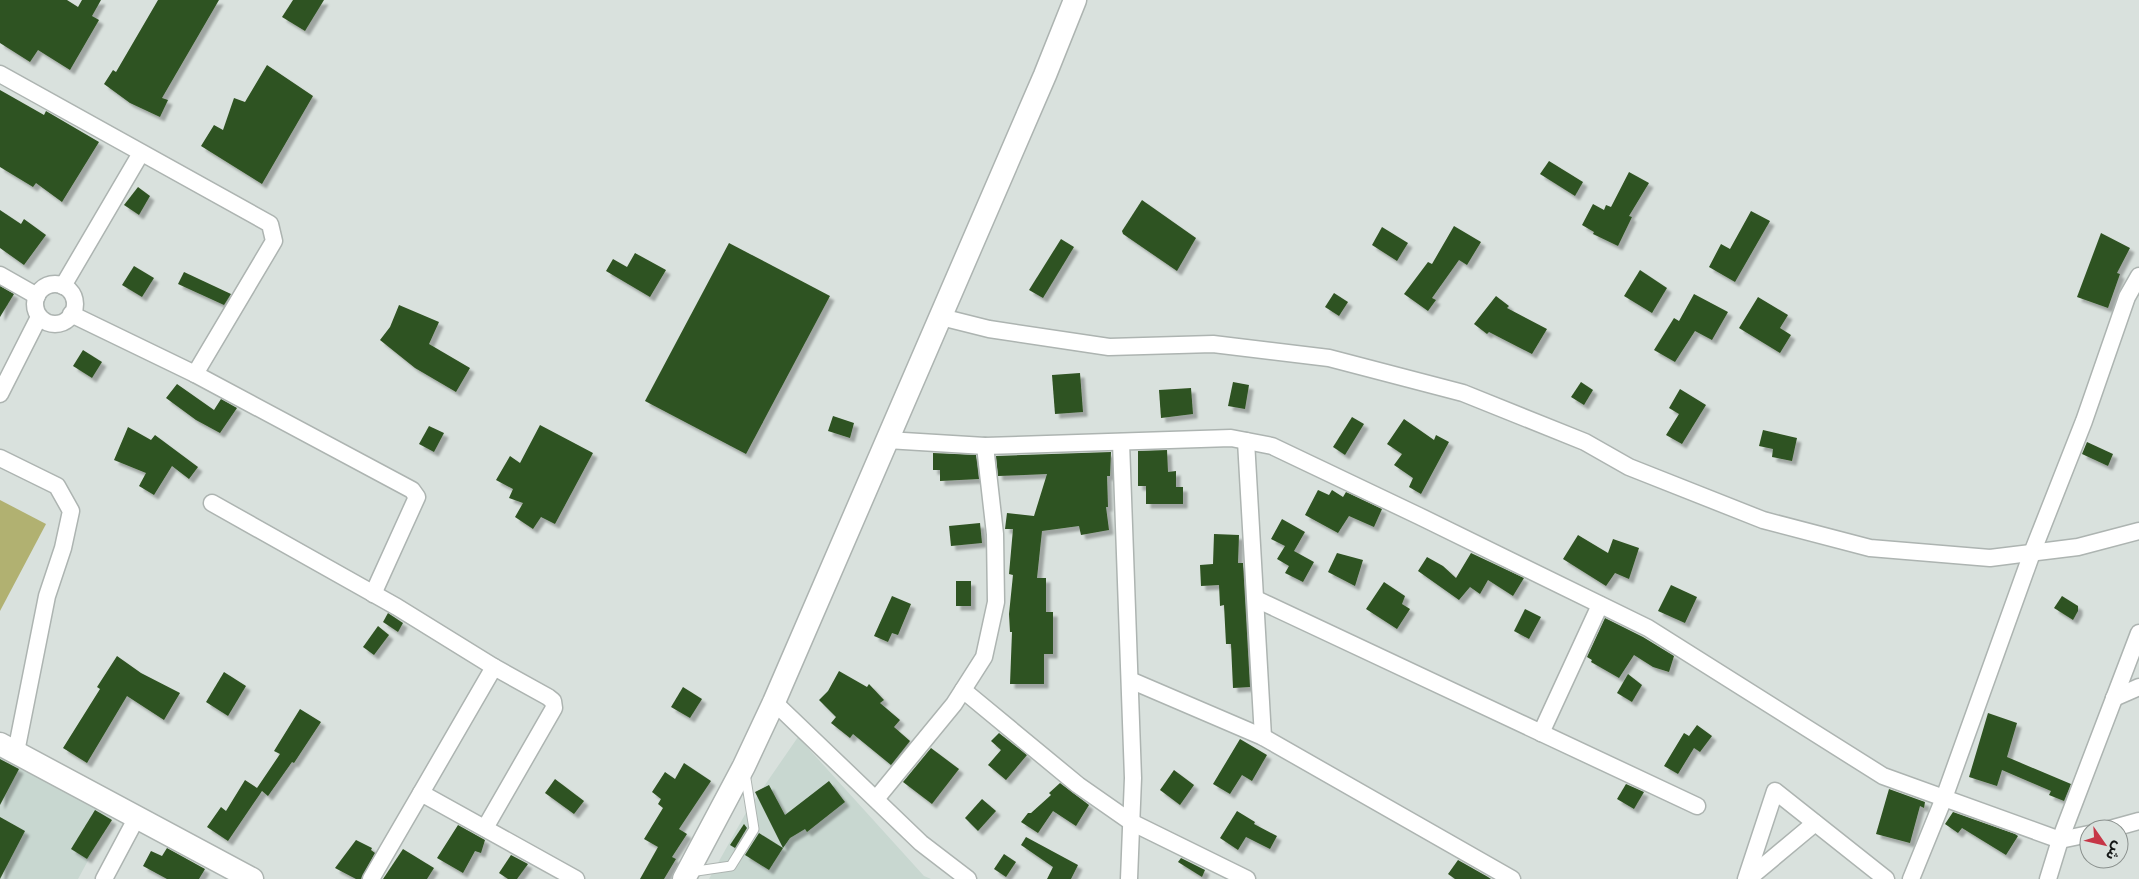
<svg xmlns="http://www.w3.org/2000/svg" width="2139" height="879" viewBox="0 0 2139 879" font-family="'Fira Sans Condensed','Noto Sans Arabic',sans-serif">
<defs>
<filter id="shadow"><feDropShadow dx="4.5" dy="4.5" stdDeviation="1" flood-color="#0004"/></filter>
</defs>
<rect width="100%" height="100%" fill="#d9e1dd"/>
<g fill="#c8d7d0">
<polygon points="798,737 924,876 931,879 709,879 747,811"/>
<polygon points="0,753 111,818 78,879 0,879"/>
</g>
<polygon fill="#b1b171" points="0,500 46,524 0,611"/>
<g fill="#2f5221" filter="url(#shadow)">
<polygon points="0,0 67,0 78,7 82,0 101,0 92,16 99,20 70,70 38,50 30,62 0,43"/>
<polygon points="158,0 219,0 162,98 168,100 160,117 130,103 104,84 113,70 116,72"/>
<polygon points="293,0 324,0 305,31 282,17"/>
<polygon points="267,65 313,96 262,184 201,146 214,125 223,130 234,98 245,102"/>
<polygon points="0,90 44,115 46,111 99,142 62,202 36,183 33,187 0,167"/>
<polygon points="1549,161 1583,182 1575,196 1540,174"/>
<polygon points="1629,172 1649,183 1629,216 1632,217 1618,246 1593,234 1594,232 1582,225 1593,204 1604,210 1606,205 1611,207"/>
<polygon points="138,187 150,196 139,215 124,205"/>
<polygon points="1142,200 1196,238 1177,271 1123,234 1122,231"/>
<polygon points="0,210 21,224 24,219 46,235 24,265 0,248"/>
<polygon points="1751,211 1770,221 1735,282 1709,267 1721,244 1730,249"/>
<polygon points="1454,226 1481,242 1467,265 1459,260 1432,298 1436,300 1428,311 1404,294 1428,262 1432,264"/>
<polygon points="1382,227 1408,243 1397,261 1372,245"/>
<polygon points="2101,233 2130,248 2117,273 2120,274 2108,308 2077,297"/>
<polygon points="1061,239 1074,247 1043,298 1029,290"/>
<polygon points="729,243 830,296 746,454 645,401"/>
<polygon points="635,253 666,270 650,297 606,271 613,259 627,267"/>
<polygon points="134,266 154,278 142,297 122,285"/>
<polygon points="1640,270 1667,288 1652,313 1624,296"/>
<polygon points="184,272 231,294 224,305 178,284"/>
<polygon points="0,286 14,294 0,317"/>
<polygon points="1334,293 1348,302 1339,316 1325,307"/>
<polygon points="1694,294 1728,312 1712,340 1695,331 1675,362 1654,350 1674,318 1679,321"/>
<polygon points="1496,296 1509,306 1507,308 1547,329 1532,354 1489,332 1487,334 1474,324"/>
<polygon points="1758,297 1788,315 1780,328 1791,335 1780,353 1739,328"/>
<polygon points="399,305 439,322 429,344 470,368 456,392 415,368 380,340 390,327"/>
<polygon points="83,350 102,362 92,378 73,366"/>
<polygon points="1080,373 1083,412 1055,414 1052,375"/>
<polygon points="1233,382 1249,385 1245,409 1228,406"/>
<polygon points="1581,382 1593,390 1584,405 1571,397"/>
<polygon points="177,384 214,410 221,399 237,408 220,433 196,420 166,398"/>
<polygon points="1191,388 1193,414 1161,418 1159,390"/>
<polygon points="1680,389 1706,405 1682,444 1666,435 1679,414 1669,408"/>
<polygon points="833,416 854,423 850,438 828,431"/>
<polygon points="1352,417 1364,424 1345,455 1333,447"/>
<polygon points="1404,419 1434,440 1436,435 1449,442 1421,494 1409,487 1413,478 1394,465 1402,454 1387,444"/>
<polygon points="540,425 593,453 555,524 541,517 533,529 515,517 523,503 509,498 513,489 496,480 510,456 520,463"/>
<polygon points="429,426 444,433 434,452 419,444"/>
<polygon points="128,427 151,440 155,435 198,467 189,479 172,466 154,495 139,486 146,473 114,460"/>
<polygon points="1763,430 1797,438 1792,461 1772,457 1773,449 1759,446"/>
<polygon points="2087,442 2113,454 2108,466 2082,454"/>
<polygon points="1167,450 1168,472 1176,471 1176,487 1183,487 1183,504 1146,504 1146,486 1138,486 1138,451"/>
<polygon points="1111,452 1110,476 1107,476 1108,507 1106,507 1109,530 1081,535 1079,526 1042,531 1037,578 1046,578 1046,612 1053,612 1053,654 1044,654 1044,684 1010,684 1012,632 1010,632 1009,614 1013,575 1009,574 1013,529 1005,529 1007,513 1034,516 1047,474 998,476 996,456"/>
<polygon points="933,453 976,455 979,479 940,481 940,470 933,470"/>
<polygon points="1318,490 1329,495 1332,490 1343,497 1346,492 1382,509 1374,527 1349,516 1338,533 1305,515"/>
<polygon points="1282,519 1305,532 1294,551 1314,562 1303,582 1285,573 1289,566 1277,559 1285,546 1271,539"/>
<polygon points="980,523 982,543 951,546 949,526"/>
<polygon points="1214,534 1239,535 1238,563 1243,563 1250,687 1233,688 1231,644 1226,644 1224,605 1220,606 1219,585 1201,586 1200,565 1213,564"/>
<polygon points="1578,535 1608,553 1613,539 1639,548 1629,579 1615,573 1606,586 1563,559"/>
<polygon points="1337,553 1363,560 1355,586 1328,572"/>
<polygon points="1471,553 1524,578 1513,596 1488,580 1480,594 1470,587 1459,600 1418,571 1427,557 1443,566 1456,578"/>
<rect x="956" y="581" width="15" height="25"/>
<polygon points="1384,582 1405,596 1402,604 1410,609 1397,629 1366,609"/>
<polygon points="1671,585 1697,597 1685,623 1658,611"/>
<polygon points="892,596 911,604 898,635 892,633 888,642 874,636"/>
<polygon points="2062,596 2078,606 2078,611 2073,620 2054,608"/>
<polygon points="1525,609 1541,617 1529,639 1514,631"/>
<polygon points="388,613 403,623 398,632 383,622"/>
<polygon points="1605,618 1643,637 1674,656 1669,672 1653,667 1634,655 1619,678 1591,662 1592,660 1587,657"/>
<polygon points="378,626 389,635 374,655 363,647"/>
<polygon points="117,656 141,673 180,693 164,720 127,696 87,763 63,748 100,689 97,687"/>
<polygon points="839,671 867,687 869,684 884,700 880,703 900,720 894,727 910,741 891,765 853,734 850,738 831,723 836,717 819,700 828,691"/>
<polygon points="224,672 246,686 228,716 206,702"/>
<polygon points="1628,674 1642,685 1632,702 1617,693"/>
<polygon points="683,687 702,699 690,718 671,707"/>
<polygon points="300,709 321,722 294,763 292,762 268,796 262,791 228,841 207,827 221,807 226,811 245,780 257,788 280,754 274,751"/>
<polygon points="1988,713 2017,723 2007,757 2071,784 2064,801 2049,795 2051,791 2002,770 1997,786 1969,777"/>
<polygon points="1697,725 1712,736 1700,752 1694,748 1678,774 1664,766 1684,733 1689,736"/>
<polygon points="999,733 1027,755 1006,780 988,765 1001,750 991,741"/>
<polygon points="1240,739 1267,755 1252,781 1242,775 1230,794 1213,784"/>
<polygon points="931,748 959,769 932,804 903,782"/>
<polygon points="0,759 19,769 0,805"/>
<polygon points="684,763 711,781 679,829 687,834 672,857 676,859 664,879 640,879 658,847 644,839 663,808 658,804 661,799 652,792 665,772 675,779"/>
<polygon points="1174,770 1194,785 1180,805 1160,790"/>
<polygon points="555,779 584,801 574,814 545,793"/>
<polygon points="829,781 845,802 807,832 805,829 790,838 783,848 755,792 769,785 785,815"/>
<polygon points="1060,783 1089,805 1076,826 1053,811 1038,833 1021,822 1028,813 1031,813 1051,795 1049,793"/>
<polygon points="1626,784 1644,792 1634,809 1617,799"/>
<polygon points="1889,789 1925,802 1924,808 1920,806 1910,843 1876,834"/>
<polygon points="982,799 996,811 978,831 965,818"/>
<polygon points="95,810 112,820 87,859 71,849"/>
<polygon points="1237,811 1255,822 1254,824 1277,836 1270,849 1246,837 1238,850 1220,838"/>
<polygon points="1953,812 2015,834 2018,836 2006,855 1962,828 1958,833 1945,824"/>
<polygon points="0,817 25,831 0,879"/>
<polygon points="744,824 747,828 735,848 730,845"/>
<polygon points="458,825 485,840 481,853 475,851 463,873 437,858"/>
<polygon points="759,833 783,848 769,870 745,855"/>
<polygon points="1026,837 1078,865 1071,879 1047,879 1053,867 1021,845"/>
<polygon points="356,840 372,848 371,850 375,853 361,879 356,879 335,868"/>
<polygon points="167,848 205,869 199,879 167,879 143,866 151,851 162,856"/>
<polygon points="403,849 434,868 427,879 383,879"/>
<polygon points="1004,854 1016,862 1006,877 994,869"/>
<polygon points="511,855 528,864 517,879 508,879 499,873"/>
<polygon points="1181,858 1205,870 1202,877 1178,862"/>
<polygon points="1458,860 1488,877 1491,879 1455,879 1448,874"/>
</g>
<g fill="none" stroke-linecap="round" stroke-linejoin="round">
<defs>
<polyline id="lane" points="690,872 731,866 754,829 745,773"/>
<g id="street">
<polyline points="0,74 270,224 274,241 195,374"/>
<polyline points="0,275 37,296"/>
<circle cx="55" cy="304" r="20"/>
<polyline points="63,286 141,153"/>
<polyline points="71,314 195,374 412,490 417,497 373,594"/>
<polyline points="941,317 989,329 1109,347 1213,344 1329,358 1463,393 1585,442 1629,467 1763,520 1870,548 1990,558 2078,547 2139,531"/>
<polyline points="0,394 39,317"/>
<polyline points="887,440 985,446 1231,438 1272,446 1419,516 1648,628 1883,776 2060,840 2089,834"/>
<polyline points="1246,441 1263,737"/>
<polyline points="1121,442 1133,778 1129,879"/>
<polyline points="0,458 57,486 71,511 63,548 47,596 16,752"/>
<polyline points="212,503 397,607 494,667 421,793"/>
<polyline points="1256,599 1697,806"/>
<polyline points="1130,680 1263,737 1512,879"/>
<polyline points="963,690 1078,785 1131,822 1247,879"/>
<polyline points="2114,698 2139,687"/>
<polyline points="774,702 921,843 968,879"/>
<polyline points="1541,733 1600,605"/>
<polyline points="876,799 954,704 984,657 996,602 995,534 985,446"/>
<polyline points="485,828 554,708 553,701 548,697 494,667"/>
<polyline points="2110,829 2139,821"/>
<polyline points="104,879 137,817"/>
<polyline points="371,879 421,793 576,879"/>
<polyline points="1746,879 1775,791 1886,879"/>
<polyline points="1748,879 1815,823"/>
<polyline points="1911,879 1944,798 2032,553 2084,421 2127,297 2139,276"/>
<polyline points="2048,879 2060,840 2139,633"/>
</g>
<g id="secondary">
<polyline points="0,744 252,879"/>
<polyline points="684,879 744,766 774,702 1045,75 1075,0"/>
</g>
</defs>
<use href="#lane" stroke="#adb4b1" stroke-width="11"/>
<use href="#street" stroke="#adb4b1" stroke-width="19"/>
<use href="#secondary" stroke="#adb4b1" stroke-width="25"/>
<use href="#lane" stroke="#fff" stroke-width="9"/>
<use href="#street" stroke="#fff" stroke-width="16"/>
<use href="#secondary" stroke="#fff" stroke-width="22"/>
</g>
<g transform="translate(2104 844) rotate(124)"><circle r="24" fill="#d9e1dd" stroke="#8a908d"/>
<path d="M0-4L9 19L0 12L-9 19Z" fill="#c63647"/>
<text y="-8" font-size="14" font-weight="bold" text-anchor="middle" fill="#131615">ش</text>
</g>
</svg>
